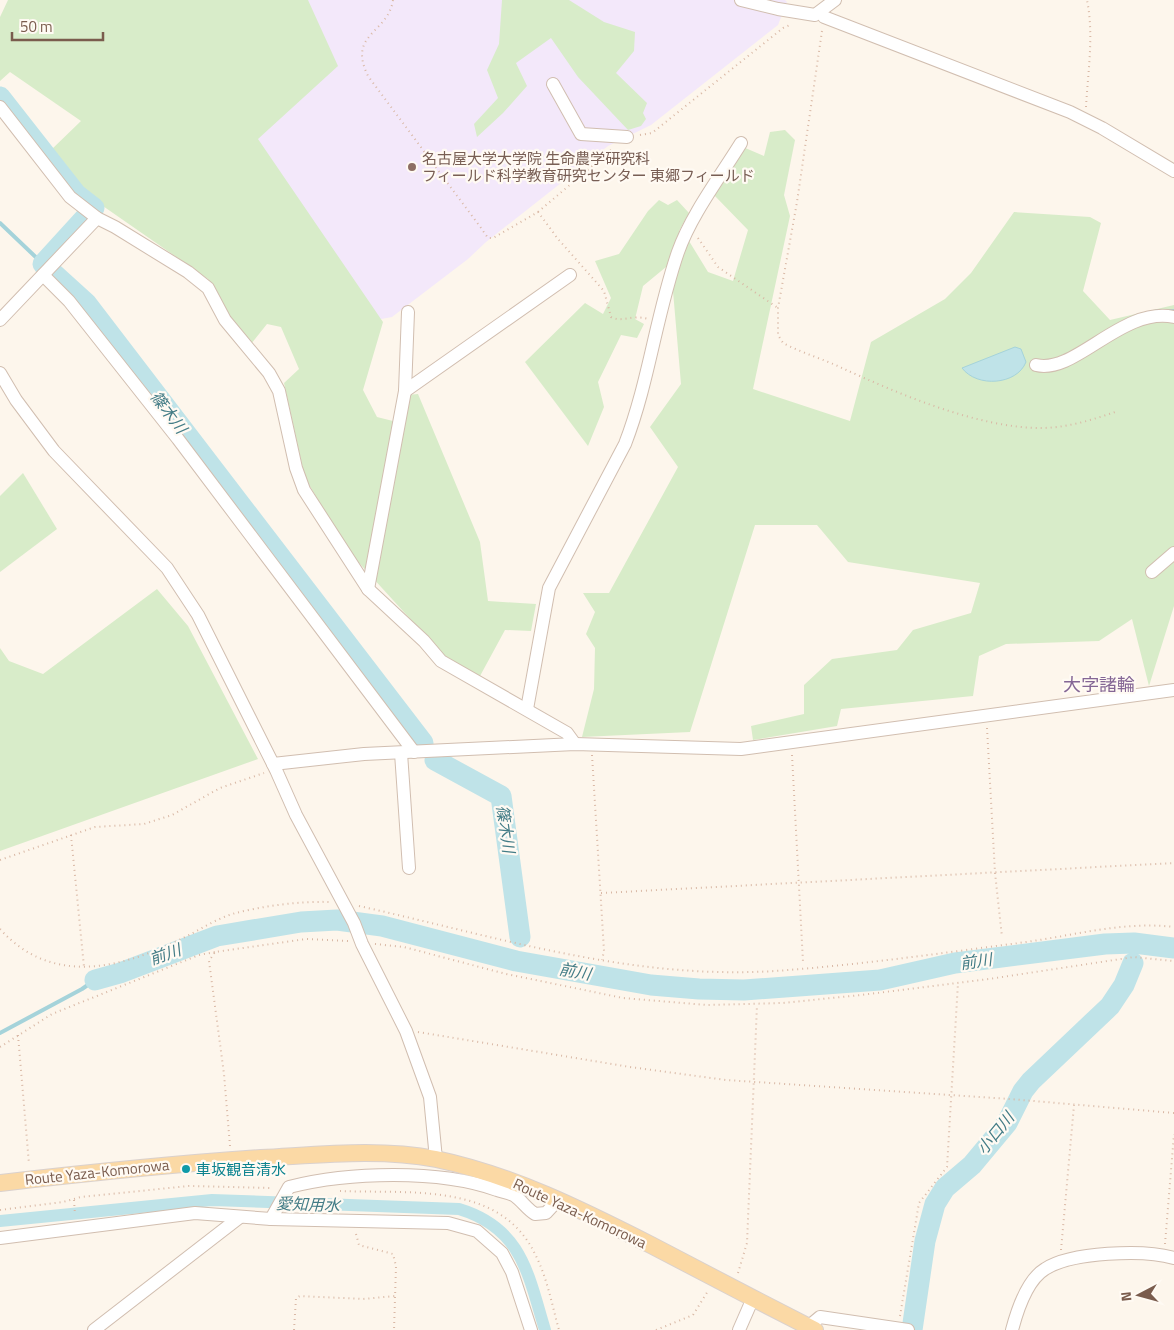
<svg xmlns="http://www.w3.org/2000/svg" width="1174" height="1330" viewBox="0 0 1174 1330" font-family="'Titillium Web','Noto Sans JP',sans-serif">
<rect width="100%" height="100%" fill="#fdf6ec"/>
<polygon fill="#f3e8fa" points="250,0 785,0 787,2 778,25 651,125 608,146 486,242 468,259 392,317 360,323 245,160 267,124"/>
<g fill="#d8ecc9">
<polygon points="8,0 308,0 338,66 258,139 383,322 363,390 377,417 401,423 407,395 418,394 480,542 488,601 536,604 531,631 505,630 480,676 445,657 350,553 305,478 284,383 299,369 281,327 267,324 251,344 229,317 208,279 77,188 51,150 81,121 10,72 0,81 0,17"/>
<polygon points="502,0 569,0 604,22 635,32 634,51 616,73 647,103 643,113 646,119 641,126 628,130 578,77 551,38 516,63 527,86 503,113 477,137 474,124 498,98 487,70 499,44"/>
<polygon points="785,130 795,140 784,195 790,216 753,389 850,421 871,342 945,299 971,273 1014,212 1090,217 1101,223 1083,291 1110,320 1174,305 1174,606 1149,686 1132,619 1099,641 1006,644 979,656 973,696 841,709 837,726 753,740 751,726 804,714 804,685 832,659 897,650 913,630 971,613 980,583 848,562 817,525 755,525 690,732 582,737 594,689 595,648 586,634 595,612 583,593 609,593 678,467 650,427 681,384 673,291 675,269 666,267 643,286 635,319 644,324 637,338 621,335 598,382 604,407 588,446 525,362 585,303 603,314 611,298 595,261 619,254 648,211 659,200 668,205 677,200 689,213 679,231 689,241 708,272 733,281 748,230 714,195 743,147 764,156 770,132"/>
<polygon points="23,473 57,529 0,572 0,496"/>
<polygon points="157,589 188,626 258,759 0,851 0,648 9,661 43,674"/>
</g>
<path fill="#bfe3e8" stroke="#a5d3da" d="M1015 347 1021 349 1026 362C1017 385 977 388 962 368Z"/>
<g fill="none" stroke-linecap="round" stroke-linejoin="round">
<g stroke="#a5d3da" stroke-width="4">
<polyline points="0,223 43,264"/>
<polyline points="1157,311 1174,311"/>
<polyline points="0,1033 82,989 95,980"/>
</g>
<path stroke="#bfe3e8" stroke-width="12" d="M0 1221 212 1200 459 1209C522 1228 528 1274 545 1330"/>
<g stroke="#bfe3e8" stroke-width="21">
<polyline points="0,97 76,194 94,208 43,264 86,303 423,743"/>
<polyline points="435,760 501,796 520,937"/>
<polyline points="95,980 120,973 217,936 301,922 337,920 382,926 516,961 651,985 699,989 744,990 880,980 955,963 1105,944 1134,943 1174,948"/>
<polyline points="912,1330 925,1241 935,1204 945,1188 972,1165 1007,1123 1023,1091 1031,1081 1110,1006 1124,985 1133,963"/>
</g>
<defs>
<g id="minor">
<polyline points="741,0 778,9 815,15 835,0"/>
<polyline points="824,17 1070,112 1102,128 1174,171"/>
<polyline points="553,84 581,134 627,137"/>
<polyline points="0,107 70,197 97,218 115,227 188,272 208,288 225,320 269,373 279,391 296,468 304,490 368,589 424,641 441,661 567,733 575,744"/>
<polyline points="43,275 69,301 178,439 414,752"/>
<polyline points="0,320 97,218"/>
<path d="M1036 365C1075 375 1122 306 1174 317"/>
<polyline points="0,373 16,400 54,451 167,568 198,615 276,770 296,815 354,923 362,944 406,1031 430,1097 436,1159"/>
<polyline points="405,391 570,275"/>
<polyline points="1152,572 1174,553"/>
<polyline points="368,589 405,391 408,312"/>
<path d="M527 709 549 588 625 444C649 382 656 315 678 252 691 215 720 177 741 143"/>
<polyline points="401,753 409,868"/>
<polyline points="273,764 364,754 575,744 741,749 1174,690"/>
<path d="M271 1219 289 1187C348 1172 439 1169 497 1190 502 1192 510 1193 515 1196 522 1201 527 1209 535 1214L546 1213 558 1200"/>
<polyline points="0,1238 195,1213 271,1219 448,1223 477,1231 502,1253 512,1272 531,1330"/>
<polyline points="808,1327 820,1317 908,1330"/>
<polyline points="94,1330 240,1217"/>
<polyline points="739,1330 753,1298"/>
<path d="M1012 1330C1017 1311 1027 1280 1045 1269 1071 1252 1144 1249 1174 1258"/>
</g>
<path id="major" d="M0 1183C87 1173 173 1164 261 1158 319 1155 379 1148 436 1159 512 1175 582 1210 651 1245 706 1274 760 1302 815 1330"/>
</defs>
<use href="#minor" stroke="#d1beb0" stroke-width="14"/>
<use href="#major" stroke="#dad1cd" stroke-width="18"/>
<g stroke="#d9b8a5" stroke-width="2" stroke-dasharray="1 4" stroke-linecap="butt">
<path d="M393 0C388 34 347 33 368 76L481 228 488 238H493L538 212 558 239 604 291 611 317C623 323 631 314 648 319"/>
<path d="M822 31 797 202 778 308V335L783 343C802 353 823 359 842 368 899 394 978 428 1041 428 1066 428 1092 420 1115 412"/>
<path d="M1086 107C1088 71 1094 35 1087 0"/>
<polyline points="640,135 652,133 783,28 792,24"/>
<polyline points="538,212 612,149"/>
<polyline points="698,238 718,267 778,308"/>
<polyline points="987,728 995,873 1002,937"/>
<polyline points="592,755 604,951 602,960"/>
<polyline points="792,755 803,962"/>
<polyline points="71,835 84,967"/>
<polyline points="0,860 95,827 144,824 172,815 220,788 264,773"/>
<polyline points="601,893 1174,863"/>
<path d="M359 906C498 937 630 980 775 971 859 965 943 953 1026 942 1076 935 1124 921 1174 927"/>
<path d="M0 929C51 986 120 969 181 939 198 931 214 920 232 914 262 906 299 901 330 902"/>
<polyline points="375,944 404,947 506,974 623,998 707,1005 783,1003 861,995 989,979 1134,957 1174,961"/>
<polyline points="418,1032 630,1067 726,1080 1010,1099 1174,1113"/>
<polyline points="18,1035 29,1164"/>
<polyline points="0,1047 52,1014 199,955 215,952"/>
<polyline points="230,1146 224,1074 209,961 215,952 306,939 348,941"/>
<path d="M340 1191C407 1194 500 1181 535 1254 547 1277 552 1305 559 1330"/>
<polyline points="74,1200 75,1215"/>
<polyline points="0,1210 63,1202 81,1197 189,1186 273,1188"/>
<polyline points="356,1234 359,1245 393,1254 396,1266 394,1330"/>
<polyline points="1165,1244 1174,1134"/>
<polyline points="1061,1250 1074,1105"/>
<polyline points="738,1273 747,1243 757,1005"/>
<polyline points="900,1316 919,1203 947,1167 958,983"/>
<polyline points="294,1330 296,1298 300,1296 363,1299 395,1296"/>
<polyline points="656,1330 693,1315 708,1291"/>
</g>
<use href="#minor" stroke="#fff" stroke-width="12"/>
<use href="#major" stroke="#fbd9a5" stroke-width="16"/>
</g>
<circle fill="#8d6e63" stroke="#fffaf3" stroke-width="2" cx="412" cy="167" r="5"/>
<circle fill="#0f9aa8" stroke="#fffaf3" stroke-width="2" cx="186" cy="1169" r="5"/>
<g text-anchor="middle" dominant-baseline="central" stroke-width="4.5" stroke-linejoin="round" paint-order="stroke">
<g font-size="15" fill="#785e54" stroke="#fffaf3" text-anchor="start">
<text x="422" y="158">名古屋大学大学院 生命農学研究科<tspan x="422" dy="17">フィールド科学教育研究センター 東郷フィールド</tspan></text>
</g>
<g font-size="15" fill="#0d838f" stroke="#fffaf3" text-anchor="start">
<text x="196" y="1169">車坂観音清水</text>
</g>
<g font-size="15" fill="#7a5c4d" stroke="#fffaf3">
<text transform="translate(97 1172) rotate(-6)">Route Yaza-Komorowa</text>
<text transform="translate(580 1213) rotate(25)">Route Yaza-Komorowa</text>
</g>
<g font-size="16" font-style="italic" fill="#437c86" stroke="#fffaf3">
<text transform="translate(169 412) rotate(53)">篠木川</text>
<text transform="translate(506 829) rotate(82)">篠木川</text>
<text transform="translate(165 954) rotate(-20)">前川</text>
<text transform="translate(976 961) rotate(-8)">前川</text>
<text transform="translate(575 971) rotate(10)">前川</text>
<text transform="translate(995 1133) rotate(-51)">小口川</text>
<text transform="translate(308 1204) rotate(2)">愛知用水</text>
</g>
<g font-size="18" fill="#846695" stroke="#fffaf3">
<text x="1099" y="684">大字諸輪</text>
</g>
</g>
<g transform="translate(1139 1295) rotate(264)" stroke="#fffaf3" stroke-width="4" paint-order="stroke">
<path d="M0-4L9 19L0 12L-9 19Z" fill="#7a5c4d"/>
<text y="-8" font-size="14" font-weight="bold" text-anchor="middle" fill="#7a5c4d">N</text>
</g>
<path d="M12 32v8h91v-8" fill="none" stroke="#7a5c4d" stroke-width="2.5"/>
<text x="20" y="32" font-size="15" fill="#7a5c4d" stroke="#fffaf3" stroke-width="4" paint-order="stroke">50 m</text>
</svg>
